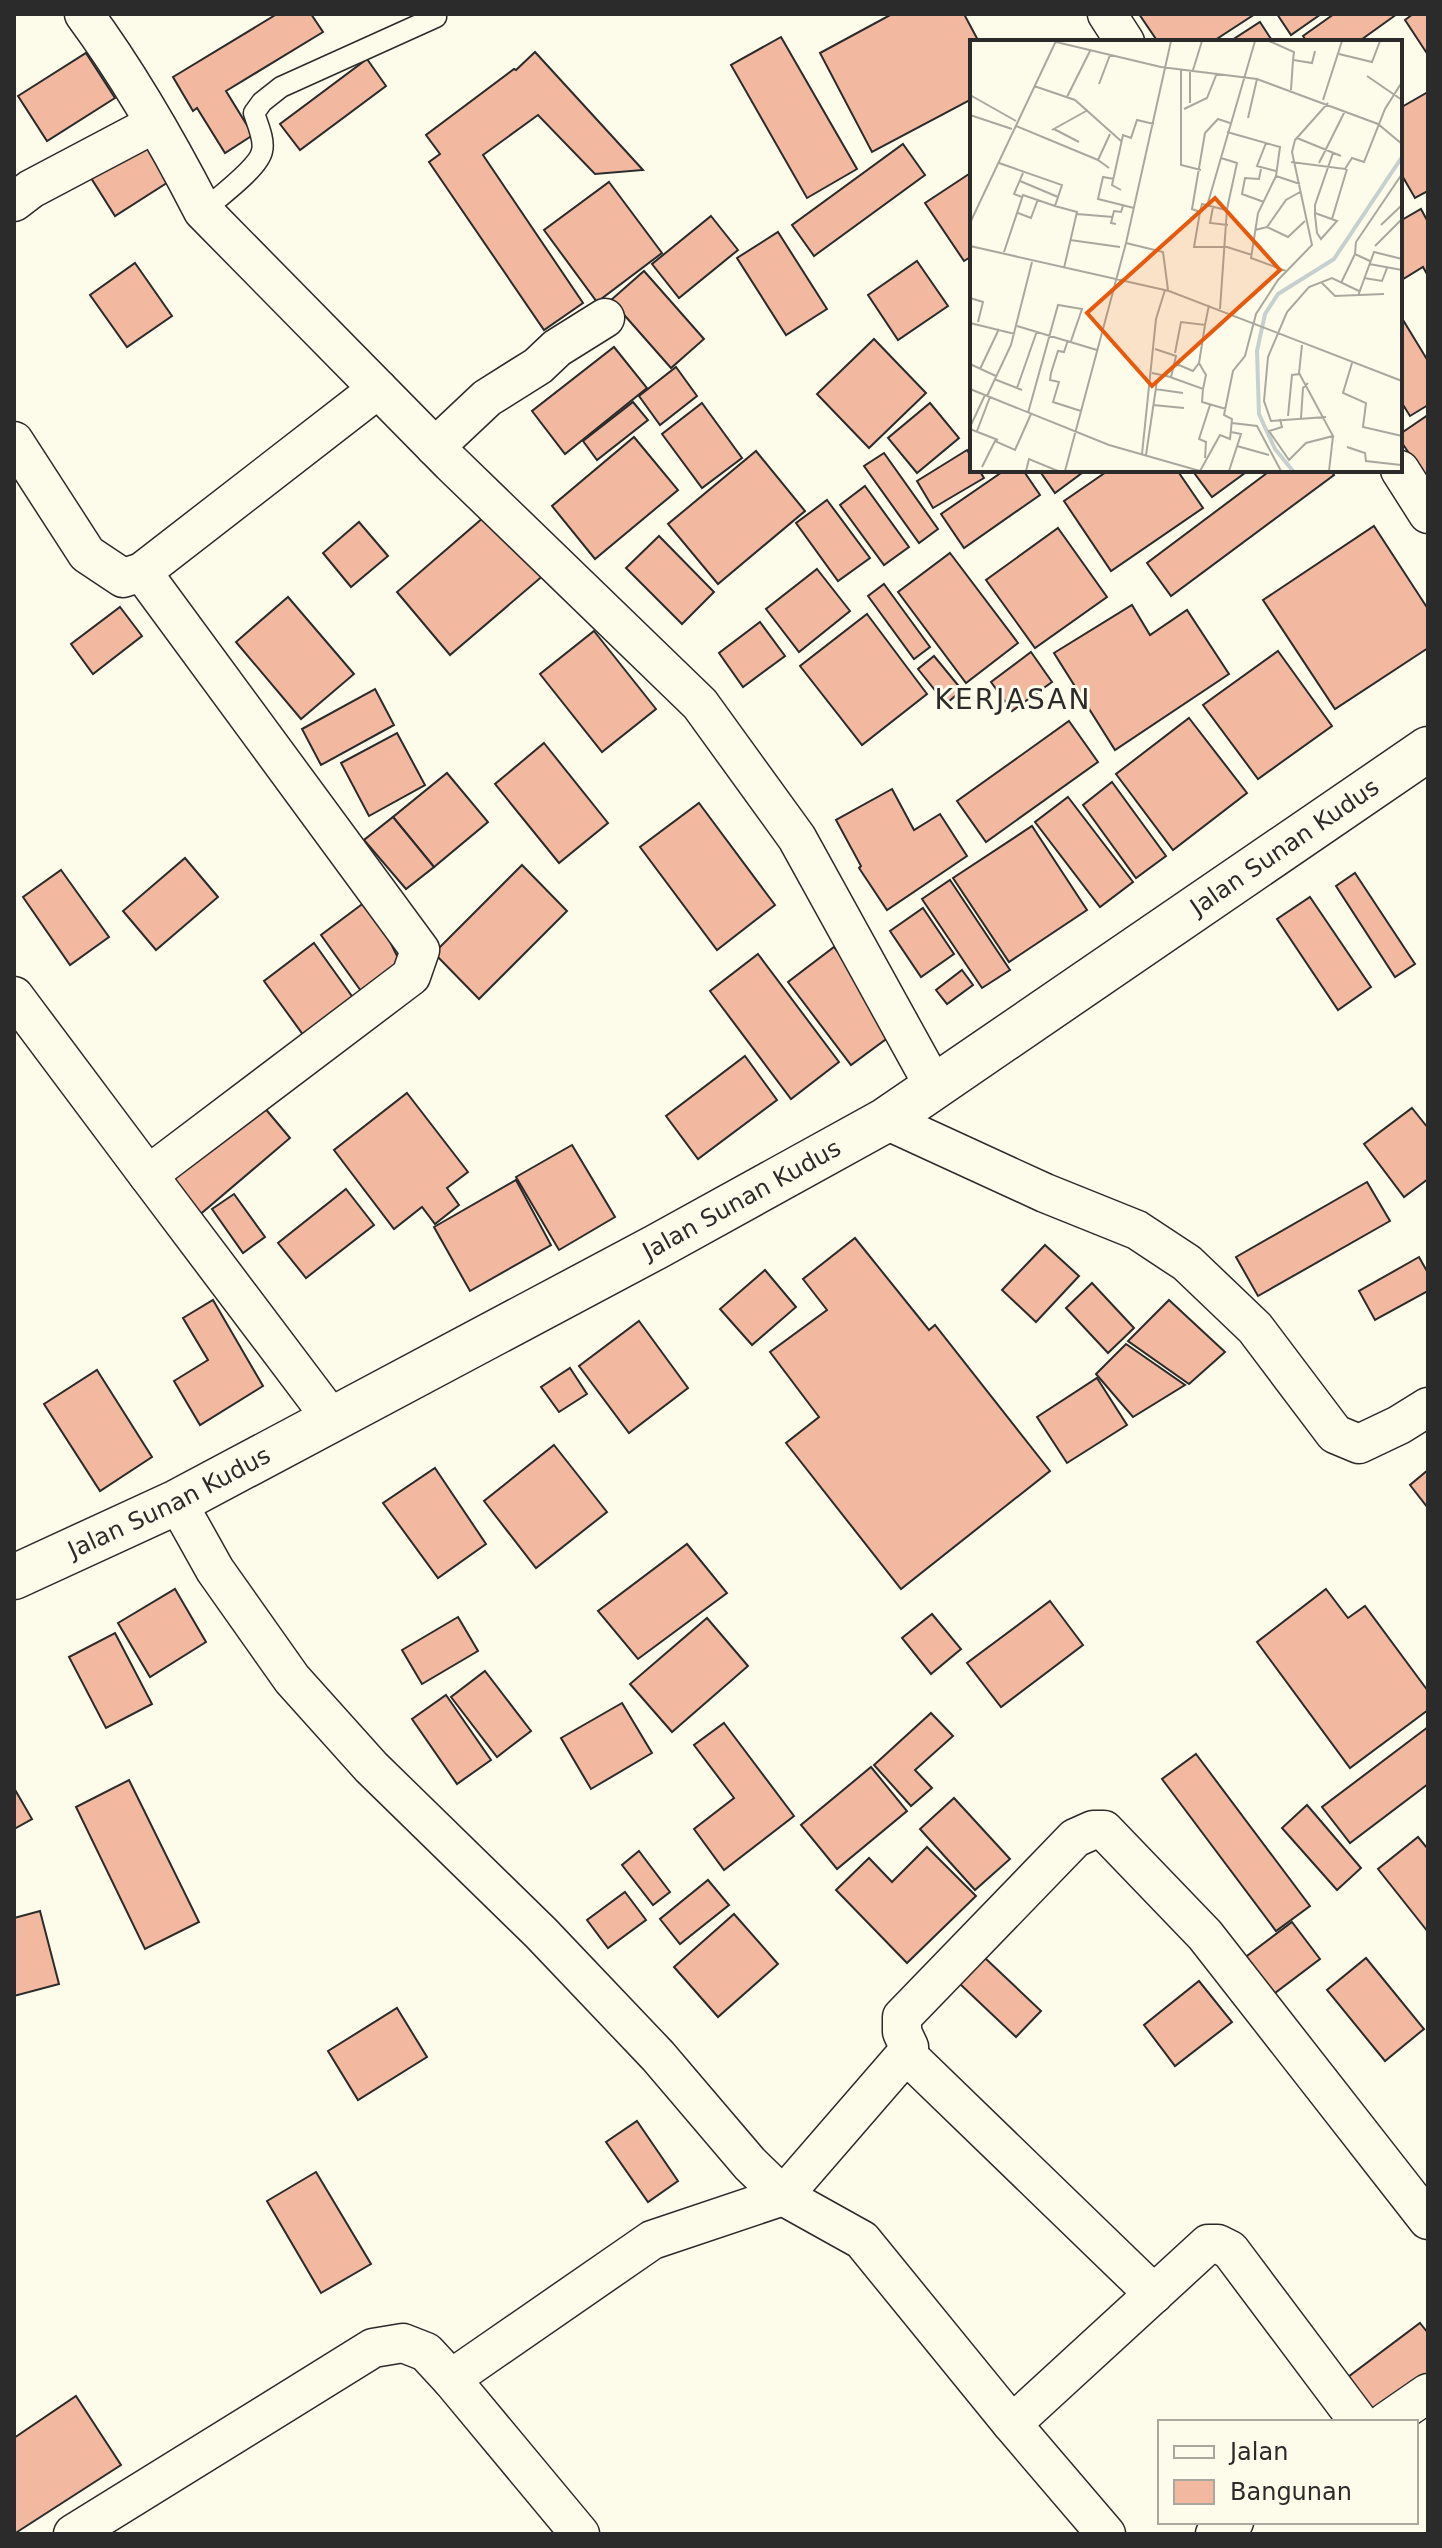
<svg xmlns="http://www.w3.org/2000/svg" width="1442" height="2548" viewBox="0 0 1442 2548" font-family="'DejaVu Sans',sans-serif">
<rect width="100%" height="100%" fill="#fdfbea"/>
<g fill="#f2b8a0" stroke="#2b2b2b" stroke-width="2">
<polygon points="277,14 311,14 323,32 226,91 253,135 225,153 197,108 193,111 173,77"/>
<polygon points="892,14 964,14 979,42 972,42 972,99 872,152 820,53"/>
<polygon points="1139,14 1255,14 1212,42 1158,42"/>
<polygon points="1277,14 1321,14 1291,35"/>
<polygon points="1334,14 1397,14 1358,42 1307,42 1303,36"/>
<polygon points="1413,14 1428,14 1428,55 1405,20"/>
<polygon points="1260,22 1273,42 1229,42"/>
<polygon points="781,37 857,169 807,198 731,65"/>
<polygon points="535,52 643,170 595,174 538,115 483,155 583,303 544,330 429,162 440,154 426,135 514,69 516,70"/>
<polygon points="86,53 115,98 47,141 18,96"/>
<polygon points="367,59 386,86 300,150 280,124"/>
<polygon points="1428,92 1428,191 1415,198 1400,172 1400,108"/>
<polygon points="144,133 173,179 115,216 86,170"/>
<polygon points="903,144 925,175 814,256 792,225"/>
<polygon points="972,172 972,256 964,261 925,203"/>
<polygon points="609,182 662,253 597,302 544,230"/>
<polygon points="1421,209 1428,222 1428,276 1423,267 1400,281 1400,221"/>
<polygon points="711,216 738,250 679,298 652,264"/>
<polygon points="778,232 827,309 786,335 737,258"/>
<polygon points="917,261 948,306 898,340 868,295"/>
<polygon points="135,263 172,316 127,347 90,295"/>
<polygon points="644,271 704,339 671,368 611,300"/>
<polygon points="1400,315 1428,361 1428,405 1410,416 1400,400"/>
<polygon points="874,339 926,393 869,448 817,394"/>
<polygon points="614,347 647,388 565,454 532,411"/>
<polygon points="676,367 697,396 660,425 639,396"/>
<polygon points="633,402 648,420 597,460 583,441"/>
<polygon points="702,403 742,458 702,488 662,434"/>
<polygon points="930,403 959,438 917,473 888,438"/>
<polygon points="1428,415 1428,481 1400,440 1400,434"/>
<polygon points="634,437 678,490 595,559 552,506"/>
<polygon points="967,450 972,458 972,470 979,470 984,478 933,508 917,481"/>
<polygon points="756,451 805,511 718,584 668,524"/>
<polygon points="884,453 938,529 919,543 864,466"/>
<polygon points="1005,470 1023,470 1040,495 964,548 941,514"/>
<polygon points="1039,470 1086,470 1055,493"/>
<polygon points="1109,470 1177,470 1203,508 1111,571 1064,501"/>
<polygon points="1192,470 1249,470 1212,497"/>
<polygon points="1271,470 1330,470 1334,475 1171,596 1147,563"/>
<polygon points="865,486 909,547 884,565 840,505"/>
<polygon points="827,500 870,558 838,581 796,523"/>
<polygon points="491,511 545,574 450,655 397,592"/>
<polygon points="359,522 388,556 351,587 323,553"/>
<polygon points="1374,526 1428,609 1428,648 1335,709 1263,600"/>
<polygon points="1058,528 1107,597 1035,648 986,580"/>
<polygon points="659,536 714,592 682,624 626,568"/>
<polygon points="950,553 1018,643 966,683 898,592"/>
<polygon points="817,569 850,611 799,652 766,609"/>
<polygon points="884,584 930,647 914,659 868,596"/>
<polygon points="288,597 354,674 301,719 236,642"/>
<polygon points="1132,605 1150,635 1187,610 1229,674 1115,750 1054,653"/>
<polygon points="120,607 142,636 93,674 71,644"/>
<polygon points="867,614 927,694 862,745 800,666"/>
<polygon points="760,622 785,656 743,687 719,653"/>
<polygon points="594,631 656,709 602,752 540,674"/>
<polygon points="1278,651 1332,726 1258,779 1203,705"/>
<polygon points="1031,652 1052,682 1012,711 991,682"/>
<polygon points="934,656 962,690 946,704 918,669"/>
<polygon points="375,689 394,725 321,765 302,729"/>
<polygon points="1189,718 1247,793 1173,850 1116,774"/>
<polygon points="1069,721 1098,762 986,842 957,801"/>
<polygon points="397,733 425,785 369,816 341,763"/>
<polygon points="544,743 608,823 559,863 495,784"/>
<polygon points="447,773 488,822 434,867 393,817"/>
<polygon points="1112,782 1166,856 1136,878 1083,805"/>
<polygon points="892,789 914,830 940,814 967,856 887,910 859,868 861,866 836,820"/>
<polygon points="1068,797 1133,882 1100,907 1035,822"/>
<polygon points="699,803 775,905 717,950 640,847"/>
<polygon points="393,817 434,867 406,889 364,840"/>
<polygon points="1032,826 1087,910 1009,962 953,878"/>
<polygon points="185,858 218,897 156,950 123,911"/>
<polygon points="522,865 567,911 479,999 434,953"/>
<polygon points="61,870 109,937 70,965 23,897"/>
<polygon points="1355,873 1415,964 1395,977 1336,886"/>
<polygon points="950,880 1010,970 982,988 922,899"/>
<polygon points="1310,897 1371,987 1338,1010 1277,919"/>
<polygon points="369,899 403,968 361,991 321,935"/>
<polygon points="923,908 954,954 921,977 890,931"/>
<polygon points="314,943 354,999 304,1036 264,981"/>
<polygon points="834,947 897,1031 851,1065 788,982"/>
<polygon points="758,954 839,1062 791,1099 710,991"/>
<polygon points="962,970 973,985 947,1004 936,990"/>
<polygon points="745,1056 777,1100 698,1159 666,1116"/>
<polygon points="407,1093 468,1172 447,1188 459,1205 435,1224 422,1207 394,1229 334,1150"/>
<polygon points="258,1100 290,1138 197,1217 165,1179"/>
<polygon points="1412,1108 1428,1128 1428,1179 1404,1197 1364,1144"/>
<polygon points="572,1145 615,1217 559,1250 516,1177"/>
<polygon points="516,1180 551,1245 470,1291 434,1227"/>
<polygon points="1367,1182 1390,1221 1258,1296 1236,1257"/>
<polygon points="346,1189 374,1225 306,1278 278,1243"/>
<polygon points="234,1194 265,1237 243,1253 212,1209"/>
<polygon points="855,1238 929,1330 935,1325 1050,1471 901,1589 786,1443 819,1417 770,1352 827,1310 803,1279"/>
<polygon points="1045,1245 1079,1276 1036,1322 1002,1290"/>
<polygon points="1419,1257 1428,1273 1428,1291 1375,1320 1359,1291"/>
<polygon points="765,1270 796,1307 752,1345 720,1309"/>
<polygon points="1092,1283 1134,1328 1108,1353 1066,1308"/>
<polygon points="213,1300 263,1386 200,1425 174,1381 208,1360 183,1318"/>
<polygon points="1169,1300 1225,1352 1189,1384 1128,1341"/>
<polygon points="639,1321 688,1388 629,1433 579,1366"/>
<polygon points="1126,1344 1185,1385 1133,1417 1096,1374"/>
<polygon points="570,1368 587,1394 559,1412 541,1387"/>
<polygon points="97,1370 152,1457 100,1491 44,1404"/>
<polygon points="1097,1378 1127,1425 1067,1463 1037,1417"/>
<polygon points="554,1445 607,1512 536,1568 484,1501"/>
<polygon points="435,1468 486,1544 438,1578 383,1503"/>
<polygon points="1428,1470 1428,1508 1410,1485"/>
<polygon points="687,1544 727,1593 638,1659 598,1611"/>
<polygon points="175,1589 206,1642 150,1677 118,1623"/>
<polygon points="1326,1589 1348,1618 1365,1606 1428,1691 1428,1710 1350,1768 1257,1642"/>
<polygon points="1050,1601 1083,1645 1001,1707 967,1663"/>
<polygon points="932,1614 961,1649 931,1674 902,1638"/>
<polygon points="458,1617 478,1651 422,1684 402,1650"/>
<polygon points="707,1618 748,1666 672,1732 630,1684"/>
<polygon points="115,1633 152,1704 106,1728 69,1657"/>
<polygon points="485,1671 531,1731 497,1757 451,1697"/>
<polygon points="446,1695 491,1760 457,1784 412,1719"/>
<polygon points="622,1703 652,1753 591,1789 561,1738"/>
<polygon points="931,1713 953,1736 915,1770 932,1788 911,1806 874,1765"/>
<polygon points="724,1723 794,1816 724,1870 694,1829 734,1798 694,1745"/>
<polygon points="1428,1727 1428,1784 1350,1843 1322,1807"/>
<polygon points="1196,1754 1310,1906 1276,1931 1162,1779"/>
<polygon points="871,1767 907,1811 837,1869 801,1825"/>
<polygon points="129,1780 199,1922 145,1949 76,1807"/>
<polygon points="14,1788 32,1819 14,1829"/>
<polygon points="954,1798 1010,1859 975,1890 920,1829"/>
<polygon points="1307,1805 1361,1868 1337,1890 1282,1828"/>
<polygon points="1418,1837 1428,1849 1428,1932 1378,1869"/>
<polygon points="927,1847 976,1896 907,1963 836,1890 869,1858 892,1882"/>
<polygon points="639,1851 670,1892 653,1905 622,1865"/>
<polygon points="708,1880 729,1905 680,1944 660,1919"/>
<polygon points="625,1892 646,1920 608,1948 587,1920"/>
<polygon points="40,1911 59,1984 14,1996 14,1918"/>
<polygon points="734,1914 778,1964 718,2017 674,1967"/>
<polygon points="1292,1922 1320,1959 1271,1996 1243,1959"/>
<polygon points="985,1958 1041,2011 1016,2037 960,1984"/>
<polygon points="1366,1958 1424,2029 1385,2061 1327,1990"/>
<polygon points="1199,1981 1232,2022 1175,2066 1144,2025"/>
<polygon points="397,2008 427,2057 358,2100 328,2051"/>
<polygon points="637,2121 678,2181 648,2202 606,2142"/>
<polygon points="316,2172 371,2264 321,2293 267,2201"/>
<polygon points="1420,2323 1428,2333 1428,2376 1376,2415 1348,2377"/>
<polygon points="76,2396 121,2465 14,2534 14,2438"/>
</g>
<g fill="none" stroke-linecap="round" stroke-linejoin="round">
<defs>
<path id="service" d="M203 211C216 199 259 168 262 151 265 140 257 123 254 113L262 102 281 87 436 17"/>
<g id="minor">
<path d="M84 14C129 75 168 143 203 211L451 463 700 704 797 838 935 1088"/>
<polyline points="1107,14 1125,42"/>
<polyline points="14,202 31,189 154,124"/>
<polyline points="14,441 87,554 123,578 142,572 378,389"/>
<polyline points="435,447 487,398 538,366 557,348 605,318"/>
<polyline points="1400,470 1428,514"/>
<polyline points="142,572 420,950 411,976 148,1175 332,1419"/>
<polyline points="14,996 148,1175"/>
<polyline points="886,1120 1045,1193 1137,1230 1187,1263 1255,1328 1335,1434 1359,1444 1399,1425 1428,1407"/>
<polyline points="177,1502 215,1570 292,1679 371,1767 541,1933 658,2056 750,2164 783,2196 862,2240 1012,2424 1106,2534"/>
<polyline points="906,2054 1154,2294"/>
<polyline points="451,2379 652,2240 783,2196 906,2054 909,2047 902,2032 902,2017 1075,1838 1093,1830 1104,1830 1205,1935 1428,2220"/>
<polyline points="1386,2422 1428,2393"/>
<polyline points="1012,2424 1208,2244 1218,2244 1230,2250 1359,2422"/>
<polyline points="73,2534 373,2348 403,2343 426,2352 451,2379 580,2534"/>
<polyline points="1215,2534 1234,2522"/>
</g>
<g id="secondary">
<path id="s1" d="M14 1577 177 1502 656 1247 886 1120 1428 749"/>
</g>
</defs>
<use href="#service" stroke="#2b2b2b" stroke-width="23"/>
<use href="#minor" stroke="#2b2b2b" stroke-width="41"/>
<use href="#secondary" stroke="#2b2b2b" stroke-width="47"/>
<use href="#service" stroke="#fdfbea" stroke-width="20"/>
<use href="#minor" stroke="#fdfbea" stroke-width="38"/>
<use href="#secondary" stroke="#fdfbea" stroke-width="44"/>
</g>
<g text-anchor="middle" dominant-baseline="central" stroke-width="6" stroke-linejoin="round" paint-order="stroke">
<g font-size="24" fill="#2b2b2b" stroke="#fdfbea">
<text stroke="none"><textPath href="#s1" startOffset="1468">Jalan Sunan Kudus</textPath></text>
<text stroke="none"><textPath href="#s1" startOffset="820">Jalan Sunan Kudus</textPath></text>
<text stroke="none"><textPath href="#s1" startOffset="172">Jalan Sunan Kudus</textPath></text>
</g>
<g font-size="28" letter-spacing="2" fill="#2b2b2b" stroke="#fdfbea">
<text x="1013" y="699">KERJASAN</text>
</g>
</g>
<g transform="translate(970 40)">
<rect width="432" height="432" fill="#fdfbea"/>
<path fill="none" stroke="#c7d0d0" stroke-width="4" d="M323 431 305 409 289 374 287 311 295 274 308 254 364 219 432 117"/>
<path fill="none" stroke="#a9a89e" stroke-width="2" d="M299 1 324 12 323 20 342 23 345 11M86 2 191 27 287 39 408 84 432 104M369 14 402 22 410 1M211 29V125L231 130M223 30 232 1M397 36 432 60M129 44 140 15M64 46 105 60 151 101M321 50 323 20M0 55 46 81M97 57 120 11M353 60 372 1M220 63V30M214 69 237 58 247 33M0 75 42 89M278 78 287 39M260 83 248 79 235 93 222 169 230 172 224 207H257L282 215M46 86 128 120M84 89 109 102M82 90 118 70M257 92 310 107 306 136 330 144M327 98 371 116M296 103 287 126 306 131M321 122 375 129 382 118 394 122 415 69 432 42M29 123 92 145 85 166 107 172 94 228M349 123 375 71M139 128 128 120 140 94M291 129 289 139 275 138 272 154 294 162M306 136 288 173 281 218 316 231M144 139 133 137 128 159 164 168M50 141 88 157M151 150 142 145 153 95 161 98 167 80 184 84M52 157 44 154 53 133M237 166 285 1M243 167 240 183 258 185M230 172 232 164 256 170M48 173 61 178 68 159M345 173 367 181 351 199 347 193 345 175V165L363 113M107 174 143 177M362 179 377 129M0 183 86 1M146 184 141 183 144 171 151 172 153 166M411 185 432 165M297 187 316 160 330 152M285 190 297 187 318 197 335 181M100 200 150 207M156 203 193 212 198 250M0 206 199 251 432 341M405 206 432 179M34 212 53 155 85 166M385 214 386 202 432 134M399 224 432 230M394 238 412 241 417 228M352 243 365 256 414 254M371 243 385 214 400 221M388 256 404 212 432 219M0 258 13 262 8 282M250 269 257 169 267 123 251 118M0 283 45 294M47 286 127 310M98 300 94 312 88 311 81 333 80 340 89 342 83 362 111 371M205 313 211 282 235 285 239 265M204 323 223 331 229 323M382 323 373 353 396 363 393 387 432 396M0 324 26 336M10 329 29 289M182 333 201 337 206 316 185 309M200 337 233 349 236 335 229 323 235 285M24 339 52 350M47 348 67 291M0 349 139 405 230 431M185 349 213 353M233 349 232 362 256 369M17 356 41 305 62 222M183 365 214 368M58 373 88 265 112 269 101 301M318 376 322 335 330 334M356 377 301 381 294 361 298 317 317 272 339 247 362 238 389 251M331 378 333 348 338 343M310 379 312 387 299 391 319 420 336 403 363 396 329 333 332 305M262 383 287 386 311 431M0 387 15 355M0 389 28 400M7 391 20 357M267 406 299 415M377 407 395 413 396 421 431 425M172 414 186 279 195 250M176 415 187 341M235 418 236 402 229 399 240 365M12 427 25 401 45 410 61 374M56 431 59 419 88 431M95 431 156 203 201 1M230 431 250 395 260 399 262 379 254 375 263 331 275 316 286 274 308 240 342 205 322 112 325 100 358 63M259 431 271 394 261 392M359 431 363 396"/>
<path fill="#e8590c" fill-opacity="0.15" stroke="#e8590c" stroke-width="4" d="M245 158 310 230 182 346 117 273Z"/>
<rect width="432" height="432" fill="none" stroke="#2b2b2b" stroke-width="4"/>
</g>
<rect width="1442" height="2548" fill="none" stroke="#2b2b2b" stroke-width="32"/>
<rect x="1158" y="2420" width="260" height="104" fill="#fdfbea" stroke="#a9a89e" stroke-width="2"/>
<rect x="1174" y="2446" width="40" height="12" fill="#fdfbea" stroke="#a9a89e" stroke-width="2"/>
<text x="1230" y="2460" font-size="24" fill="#2b2b2b">Jalan</text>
<rect x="1174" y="2480" width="40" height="24" fill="#f2b8a0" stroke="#a9a89e" stroke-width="2"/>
<text x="1230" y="2500" font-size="24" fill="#2b2b2b">Bangunan</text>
</svg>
